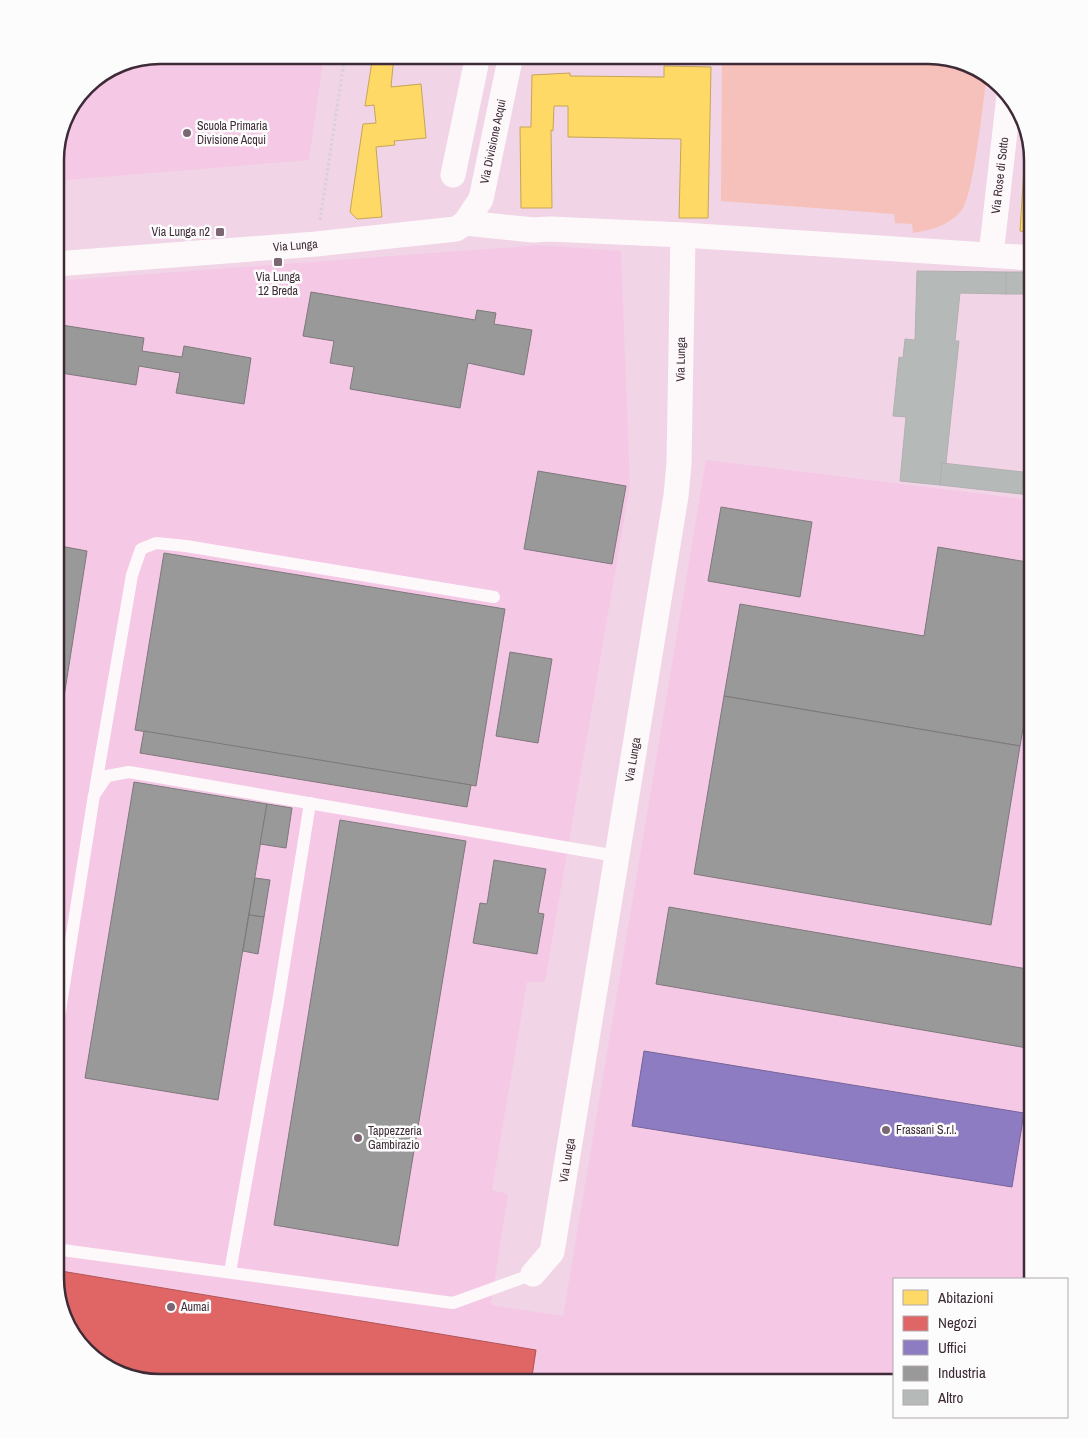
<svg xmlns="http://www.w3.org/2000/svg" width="1088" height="1438" viewBox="0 0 1088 1438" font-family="'Archivo Narrow',sans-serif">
<rect width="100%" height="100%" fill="#f1d5e6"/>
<g fill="#f5c9e5">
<polygon points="160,55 324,55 309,160 55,181 55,153 66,113 90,81 120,63"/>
<polygon points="540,245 621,251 630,486 545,982 527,982 492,1190 508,1194 491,1305 563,1316 706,460 1033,500 1033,1279 894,1279 894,1383 160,1383 108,1369 73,1336 55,1278 55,281"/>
</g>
<path fill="#f5c1ba" d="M557 55H935L980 69 987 75C983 99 974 197 961 211 948 226 931 230 913 233L912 224 895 223 894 214 721 201 722 62Z"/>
<g fill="#ffd966" stroke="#c5a558">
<polygon points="373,55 394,55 391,87 421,84 426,138 394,141 395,145 376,147 382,217 357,219 350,212 363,124 376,123 374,105 365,106"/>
<polygon points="664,66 711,67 708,218 679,218 681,139 568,137 568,106 554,106 553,131 551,130 552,208 521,208 520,127 531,127 532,75 570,73 570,76 664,77"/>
<polygon points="1026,137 1033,160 1033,233 1020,231"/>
</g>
<polygon fill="#e06666" stroke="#af5458" points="55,1270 536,1350 531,1383 160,1383 108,1369 73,1336 55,1278"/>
<polygon fill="#8e7cc3" stroke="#766499" points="644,1051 1024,1113 1012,1187 632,1126"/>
<g fill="#999" stroke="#7e787c">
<polygon points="311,292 475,320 477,310 496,313 494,324 532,330 524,375 468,363 460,408 350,389 354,367 330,363 334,341 303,336"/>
<polygon points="55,324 144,338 142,351 182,357 184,346 251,358 244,404 176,393 180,373 139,366 136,385 55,372"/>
<polygon points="538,471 626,486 612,564 524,549"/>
<polygon points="721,507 812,522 800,597 708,581"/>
<polygon points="55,545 87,551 63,703 55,702"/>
<polygon points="938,547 1033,563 1033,672 1020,746 724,696 740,604 924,636"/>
<polygon points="164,553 505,609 476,786 135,730"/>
<polygon points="510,652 552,659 538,743 496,736"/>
<polygon points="724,696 1020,746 991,925 694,874"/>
<polygon points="144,731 471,785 467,807 140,753"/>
<polygon points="55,751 59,751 55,778"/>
<polygon points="134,782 267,804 218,1100 85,1078"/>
<polygon points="267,804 292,808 286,848 260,844"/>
<polygon points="340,820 466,841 398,1246 274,1225"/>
<polygon points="494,860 546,869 538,913 544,914 537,954 473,943 480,903 487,904"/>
<polygon points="255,878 270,880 264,917 249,915"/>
<polygon points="669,907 1033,970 1033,1049 656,984"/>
<polygon points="249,915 264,917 258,954 243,951"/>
</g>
<g fill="#b5bab8" stroke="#b2afb1">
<polygon points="917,271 1006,272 1006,294 960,293 955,341 959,341 946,463 942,463 940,485 900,481 906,417 893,416 899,357 903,358 905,339 915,340"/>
<rect x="1006" y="272" width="27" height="22"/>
<polygon points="942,463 1023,472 1021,494 940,485"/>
<polygon points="1023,476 1033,477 1033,496 1021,494"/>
</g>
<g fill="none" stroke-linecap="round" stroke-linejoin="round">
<polyline stroke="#d8d1d6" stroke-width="3" stroke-dasharray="2.5 2.5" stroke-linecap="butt" points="320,220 345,55"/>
<g stroke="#fdf9fb" stroke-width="12">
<polyline points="95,790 132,575 141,549 156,543 186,546 494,597"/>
<polyline points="55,1042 94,795 107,776 129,772 616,856"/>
<polyline points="55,1249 453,1303 533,1274"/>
<polyline points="230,1272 278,1002 310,803"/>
</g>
<g stroke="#fdf9fb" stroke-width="25">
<polyline points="453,175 478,55"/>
<polyline points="465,223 533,230 550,229 683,235 1033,258"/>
<path id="s1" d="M991 255 1009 96"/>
<path id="s2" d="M55 264 316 244 456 229 465 223 481 199 511 55"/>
<path id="s3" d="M533 1274 552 1252 676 496 679 464 683 235"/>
</g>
</g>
<g fill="#7d6674" stroke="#fcfcfc" stroke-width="2">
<circle cx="187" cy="133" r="5"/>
<rect x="215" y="227" width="10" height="10" rx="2.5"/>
<rect x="273" y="257" width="10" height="10" rx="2.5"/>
<circle cx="886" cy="1130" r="5"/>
<circle cx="358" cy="1138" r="5"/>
<circle cx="171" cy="1307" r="5"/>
</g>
<g text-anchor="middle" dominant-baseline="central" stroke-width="5" stroke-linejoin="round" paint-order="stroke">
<g font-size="12" fill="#3e2b37" stroke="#fcfcfc" text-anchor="start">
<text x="197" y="126">Scuola Primaria<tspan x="197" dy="14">Divisione Acqui</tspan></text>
<text x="210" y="232" text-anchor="end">Via Lunga n2</text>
<text x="278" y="277" text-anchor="middle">Via Lunga<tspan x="278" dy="14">12 Breda</tspan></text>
<text x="896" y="1130">Frassani S.r.l.</text>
<text x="368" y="1131">Tappezzeria<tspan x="368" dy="14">Gambirazio</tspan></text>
<text x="181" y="1307">Aumai</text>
</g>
<g font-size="12" fill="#3e2b37" stroke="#fcfcfc">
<text stroke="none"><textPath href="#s2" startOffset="501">Via Divisione Acqui</textPath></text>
<text stroke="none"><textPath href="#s1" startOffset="80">Via Rose di Sotto</textPath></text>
<text stroke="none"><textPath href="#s2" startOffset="241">Via Lunga</textPath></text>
<text stroke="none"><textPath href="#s3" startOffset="932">Via Lunga</textPath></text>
<text stroke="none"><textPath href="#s3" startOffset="528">Via Lunga</textPath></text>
<text stroke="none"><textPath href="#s3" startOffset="122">Via Lunga</textPath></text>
</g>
</g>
<path d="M0 0H1088V1438H0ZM160 64H928A96 96 0 0 1 1024 160V1278A96 96 0 0 1 928 1374H160A96 96 0 0 1 64 1278V160A96 96 0 0 1 160 64Z" fill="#fcfcfc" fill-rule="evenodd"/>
<path fill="none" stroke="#3e2b37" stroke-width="2.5" d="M160 64H928A96 96 0 0 1 1024 160V1278A96 96 0 0 1 928 1374H160A96 96 0 0 1 64 1278V160A96 96 0 0 1 160 64Z"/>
<rect x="893" y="1278" width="175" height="140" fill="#fcfcfc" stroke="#b0a8ad"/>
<rect x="903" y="1290" width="25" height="15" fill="#ffd966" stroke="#b0a8ad"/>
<text x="938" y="1303" font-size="15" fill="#3e2b37">Abitazioni</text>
<rect x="903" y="1316" width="25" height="15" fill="#e06666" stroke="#b0a8ad"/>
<text x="938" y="1328" font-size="15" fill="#3e2b37">Negozi</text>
<rect x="903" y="1340" width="25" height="15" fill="#8e7cc3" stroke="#b0a8ad"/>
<text x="938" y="1353" font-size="15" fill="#3e2b37">Uffici</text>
<rect x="903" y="1366" width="25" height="15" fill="#999999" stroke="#b0a8ad"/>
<text x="938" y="1378" font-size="15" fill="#3e2b37">Industria</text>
<rect x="903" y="1390" width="25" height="15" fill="#b5bab8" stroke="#b0a8ad"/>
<text x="938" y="1403" font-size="15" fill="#3e2b37">Altro</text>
</svg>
